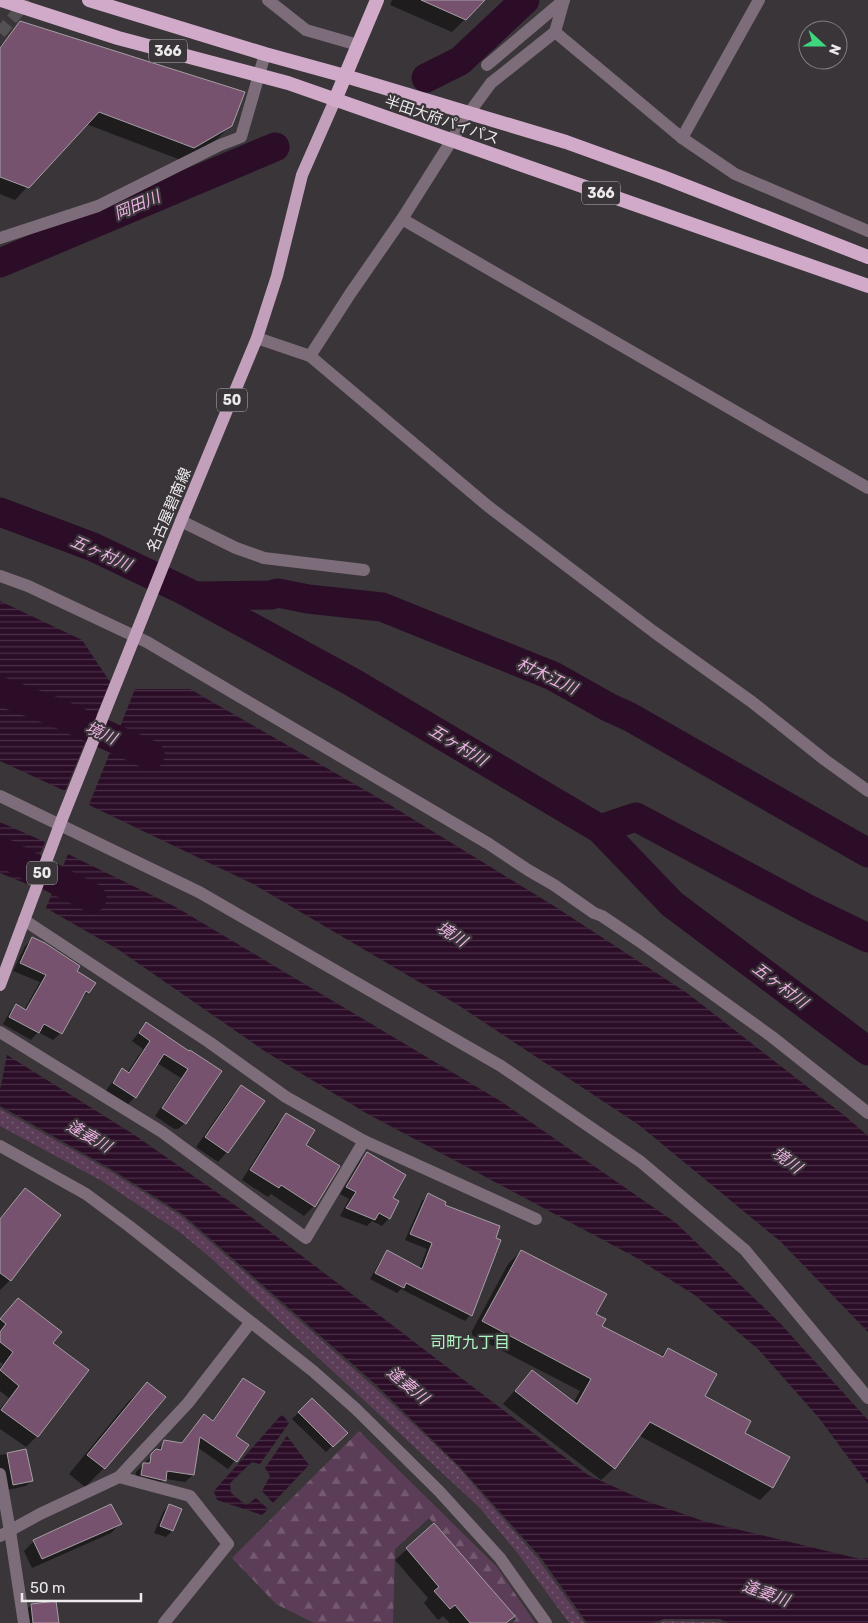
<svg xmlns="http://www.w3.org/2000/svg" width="868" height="1623" viewBox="0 0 868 1623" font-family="Rubik,'Noto Sans JP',sans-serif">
<defs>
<pattern id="grass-dots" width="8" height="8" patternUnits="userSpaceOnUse" patternTransform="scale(1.25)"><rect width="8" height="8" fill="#5c3d57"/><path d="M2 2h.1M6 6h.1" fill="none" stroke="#74596f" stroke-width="1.8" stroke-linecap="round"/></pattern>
<pattern id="forest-firs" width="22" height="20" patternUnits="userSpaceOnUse" patternTransform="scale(1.25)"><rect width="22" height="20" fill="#5c3d57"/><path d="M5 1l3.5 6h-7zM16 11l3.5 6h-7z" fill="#74596f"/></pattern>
<pattern id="water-rules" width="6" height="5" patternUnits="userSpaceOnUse" patternTransform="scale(1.25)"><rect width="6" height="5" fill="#2b0d27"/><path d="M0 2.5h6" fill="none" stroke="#4a3046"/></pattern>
</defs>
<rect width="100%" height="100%" fill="#393538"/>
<g fill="url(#grass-dots)">
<polygon points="0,1109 108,1170 181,1216 372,1385 457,1466 539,1560 584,1623 569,1623 519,1555 480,1508 213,1260 181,1233 102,1181 0,1126"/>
<polygon points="664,1621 720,1622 722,1623 660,1623"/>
</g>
<polygon fill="url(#forest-firs)" points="359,1431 497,1567 535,1623 512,1623 516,1619 429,1518 395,1549 393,1623 314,1623 276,1604 232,1558"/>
<g fill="url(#water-rules)">
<polygon points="0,601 82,640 110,682 65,791 0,761"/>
<polygon points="135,689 190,689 382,800 554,906 687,993 845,1116 868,1136 868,1332 781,1242 639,1125 458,1005 253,884 89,805"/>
<polygon points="0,822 45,842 27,884 0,873"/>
<polygon points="68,854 174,906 502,1102 676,1223 779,1322 868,1420 868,1484 819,1418 759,1350 696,1296 635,1257 366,1113 266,1052 119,950 46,908"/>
<polygon points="7,1055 133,1134 242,1210 588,1475 641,1499 703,1521 860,1559 868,1558 868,1623 728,1623 720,1619 664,1619 653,1623 587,1623 541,1558 458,1465 374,1383 182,1214 109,1168 0,1106 0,1090"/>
<polygon points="282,1414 289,1423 260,1464 252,1462 230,1483 231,1493 246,1505 256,1498 268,1509 262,1515 217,1500 214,1491"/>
<polygon points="287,1436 309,1465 273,1503 262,1491 270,1476 265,1468"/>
</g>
<g fill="#0007">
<polygon points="392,0 484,0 452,32 390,5"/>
<polygon points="21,23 231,125 217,139 181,160 86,124 15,200 0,194 0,46"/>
<polygon points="32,939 75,971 88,992 81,1000 61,1033 53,1040 38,1032 31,1040 3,1024 9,1013 16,1006 24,1010 40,982 13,971 25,946"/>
<polygon points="146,1024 189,1053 187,1121 178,1129 174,1129 155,1116 181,1078 157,1063 135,1097 127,1105 105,1092 115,1078 123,1070 127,1073 143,1049 132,1041"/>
<polygon points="241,1086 227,1152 218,1162 196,1147 232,1096"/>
<polygon points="287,1115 304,1145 338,1166 314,1206 304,1216 271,1194 268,1197 242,1180 277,1124"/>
<polygon points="367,1154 392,1198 389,1218 382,1226 372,1221 367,1226 340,1216 349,1199 340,1194 360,1161"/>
<polygon points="25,1190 10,1280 0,1290 0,1218"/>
<polygon points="428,1195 443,1206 470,1315 465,1321 401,1289 397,1293 370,1279 382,1258 388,1252 419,1269 427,1249 405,1240 422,1201"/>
<polygon points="521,1251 595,1314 600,1326 660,1357 668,1349 704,1397 743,1434 772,1488 760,1500 638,1435 614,1468 601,1480 503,1404 532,1371 573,1403 580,1391 472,1335 472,1331 508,1264"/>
<polygon points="18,1300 51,1343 37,1436 26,1447 0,1429 0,1409 9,1398 0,1391 0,1367 3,1364 0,1362 0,1319"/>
<polygon points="243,1379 234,1437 247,1445 228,1469 197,1447 193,1475 185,1482 165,1479 157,1488 135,1482 136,1472 165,1442 181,1444 204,1416 212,1421 236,1387"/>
<polygon points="147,1384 165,1398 104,1468 85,1487 69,1474 128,1402"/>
<polygon points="312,1400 346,1433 326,1452 292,1419"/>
<polygon points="26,1451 32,1480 26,1486 7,1490 0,1474 0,1455"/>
<polygon points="169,1505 180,1510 172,1531 166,1537 154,1533 163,1512"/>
<polygon points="120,1524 111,1533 32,1568 24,1551 34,1541"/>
<polygon points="434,1525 506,1623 450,1623 443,1616 438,1620 424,1603 428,1598 395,1560"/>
<polygon points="31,1605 57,1623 23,1623 22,1615"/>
</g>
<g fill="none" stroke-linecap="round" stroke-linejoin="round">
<g stroke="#2b0d27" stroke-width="29">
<polyline points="426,78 460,61 525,0"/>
<polyline points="0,263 275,147"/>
<polyline points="0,512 93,547 185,591 352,682 600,829 672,904 868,1051"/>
<polyline points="197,596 271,595 278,593 308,599 382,607 553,676 608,707 630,717 868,853"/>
<polyline points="0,691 58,713 150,755"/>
<polyline points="600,829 636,817 808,909 868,938"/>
<polyline points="0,851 92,898"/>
</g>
</g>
<g fill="#76526f" stroke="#a49fa3">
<polygon points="421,0 485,0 466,20"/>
<polygon points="20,21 245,92 232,126 194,148 99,112 29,188 0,177 0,48"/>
<polygon points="32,937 45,943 80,966 77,971 96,983 89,993 86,991 62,1034 44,1024 39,1033 9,1017 16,1004 26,1010 46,975 20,963"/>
<polygon points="146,1022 189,1051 190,1050 222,1071 186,1124 162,1108 188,1069 164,1054 136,1098 113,1083 122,1068 129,1073 150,1041 139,1033"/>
<polygon points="241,1085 265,1101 228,1153 205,1137"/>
<polygon points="286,1113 315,1130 306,1145 340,1166 315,1207 281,1185 279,1188 250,1170"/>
<polygon points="367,1152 406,1175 393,1198 399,1201 390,1219 379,1213 375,1220 346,1208 356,1192 346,1187"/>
<polygon points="25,1188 61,1215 11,1281 0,1273 0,1219"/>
<polygon points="428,1193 446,1202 445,1205 500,1226 496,1238 501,1240 472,1316 406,1283 404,1288 375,1273 387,1250 422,1269 432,1243 410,1234"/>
<polygon points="521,1250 607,1294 596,1314 606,1319 602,1326 663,1357 668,1348 717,1374 705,1396 751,1421 745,1433 790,1457 773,1488 650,1422 615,1469 515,1391 532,1370 577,1404 591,1379 482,1321"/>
<polygon points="18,1298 62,1332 53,1343 89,1370 38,1437 1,1410 19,1386 0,1370 13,1352 0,1342 0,1332 6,1324 0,1319"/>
<polygon points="243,1378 265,1392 236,1436 249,1445 237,1462 200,1437 194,1475 167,1471 166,1481 141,1475 143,1463 150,1463 151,1454 156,1449 161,1450 164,1440 182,1443 204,1414 213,1421"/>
<polygon points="147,1382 166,1397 105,1469 87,1455"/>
<polygon points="312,1398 348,1433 333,1447 298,1412"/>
<polygon points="26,1449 33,1481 13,1485 7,1453"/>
<polygon points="111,1504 122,1524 42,1559 33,1540"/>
<polygon points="169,1504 182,1509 173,1531 160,1526"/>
<polygon points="434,1523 515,1616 506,1623 470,1623 455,1605 450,1609 434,1591 439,1587 406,1548"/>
<polygon points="56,1601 59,1623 33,1623 31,1604"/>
</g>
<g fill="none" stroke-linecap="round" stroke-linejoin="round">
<polyline stroke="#545053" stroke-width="12" stroke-dasharray="12 6" stroke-linecap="butt" points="0,33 28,0"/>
<g stroke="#7d6c79" stroke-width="12">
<polyline points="268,0 306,30 358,45"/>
<polyline points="759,0 682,138 735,174 868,231"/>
<polyline points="555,32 682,138"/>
<polyline points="487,65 564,0"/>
<polyline points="402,219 868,488"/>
<polyline points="0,238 98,206 220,145 241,137 265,54"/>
<polyline points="257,338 310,356 489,507 654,632 752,702 825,760 868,791"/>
<polyline points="310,356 350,294 402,219 469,113 491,83 555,32 564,0"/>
<polyline points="181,521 236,548 264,558 364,570"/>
<polyline points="0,576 28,586 147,642 489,844 528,870 554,885 594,913 602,916 639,941 771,1036 868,1113"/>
<polyline points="0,796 199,892 501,1066 641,1162 745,1250 868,1398"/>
<polyline points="24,920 209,1042 286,1097 364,1141 536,1219"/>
<polyline points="0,1032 162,1132 306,1238 364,1141"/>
<polyline points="0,1146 86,1194 129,1226 313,1371 356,1409 439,1491 500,1558 546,1623"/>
<polyline points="119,1477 188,1403 250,1323"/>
<polyline points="0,1536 40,1514 119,1477 190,1496 228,1544 164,1623"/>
</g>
<polyline stroke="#7d6c79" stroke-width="12" points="0,1474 10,1531 24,1623"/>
<polyline stroke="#c29fbb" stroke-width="12" points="0,985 62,819 181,521 257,338 277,276 302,175 335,100"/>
<g stroke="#d0aac8" stroke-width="14">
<polyline points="1,0 118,38 288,83 868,286"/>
<polyline points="89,0 265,54 345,76 566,142 663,177 868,257"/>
<polyline points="335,100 377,0"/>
</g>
</g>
<g text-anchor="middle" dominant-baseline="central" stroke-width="4.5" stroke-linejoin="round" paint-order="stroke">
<g fill="#393538" stroke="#b7b4b6" stroke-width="1">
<rect x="149" y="39.5" width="38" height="23" rx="4"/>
<rect x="582" y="181.5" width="38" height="23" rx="4"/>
<rect x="217" y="388.5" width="30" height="23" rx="4"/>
<rect x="27" y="861.5" width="30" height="23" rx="4"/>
</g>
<g font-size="14" font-weight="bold" fill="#edeaec">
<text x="168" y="51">366</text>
<text x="601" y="193">366</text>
<text x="232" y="400">50</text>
<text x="42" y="873">50</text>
</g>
<g font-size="15" fill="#edeaec" stroke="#393538">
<text transform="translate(442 120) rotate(19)">半田大府パイパス</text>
<text transform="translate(169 510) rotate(-67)">名古屋碧南線</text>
</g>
<g font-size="16" font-style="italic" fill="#edb0e2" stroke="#393538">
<text transform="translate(137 205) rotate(-23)">岡田川</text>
<text transform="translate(101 553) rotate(24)">五ヶ村川</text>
<text transform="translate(547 676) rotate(25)">村木江川</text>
<text transform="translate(101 733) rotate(24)">境川</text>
<text transform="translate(458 745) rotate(31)">五ヶ村川</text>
<text transform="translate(452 934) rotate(33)">境川</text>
<text transform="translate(780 985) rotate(37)">五ヶ村川</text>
<text transform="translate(89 1136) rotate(30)">逢妻川</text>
<text transform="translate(787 1160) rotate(36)">境川</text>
<text transform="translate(408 1385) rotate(40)">逢妻川</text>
<text transform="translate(766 1593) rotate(20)">逢妻川</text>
</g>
<g font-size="16" fill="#adf5c1" stroke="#393538">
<text x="470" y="1342">司町九丁目</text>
</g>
</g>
<g transform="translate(823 45) rotate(111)"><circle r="24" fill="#393538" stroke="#817d80"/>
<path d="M0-4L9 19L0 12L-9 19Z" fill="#3ed77d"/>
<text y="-8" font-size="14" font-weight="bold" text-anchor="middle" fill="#edeaec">N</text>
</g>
<path d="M22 1593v8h119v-8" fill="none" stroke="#edeaec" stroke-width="2.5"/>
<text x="30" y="1593" font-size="15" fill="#edeaec" stroke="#393538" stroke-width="4" paint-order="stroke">50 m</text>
</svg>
